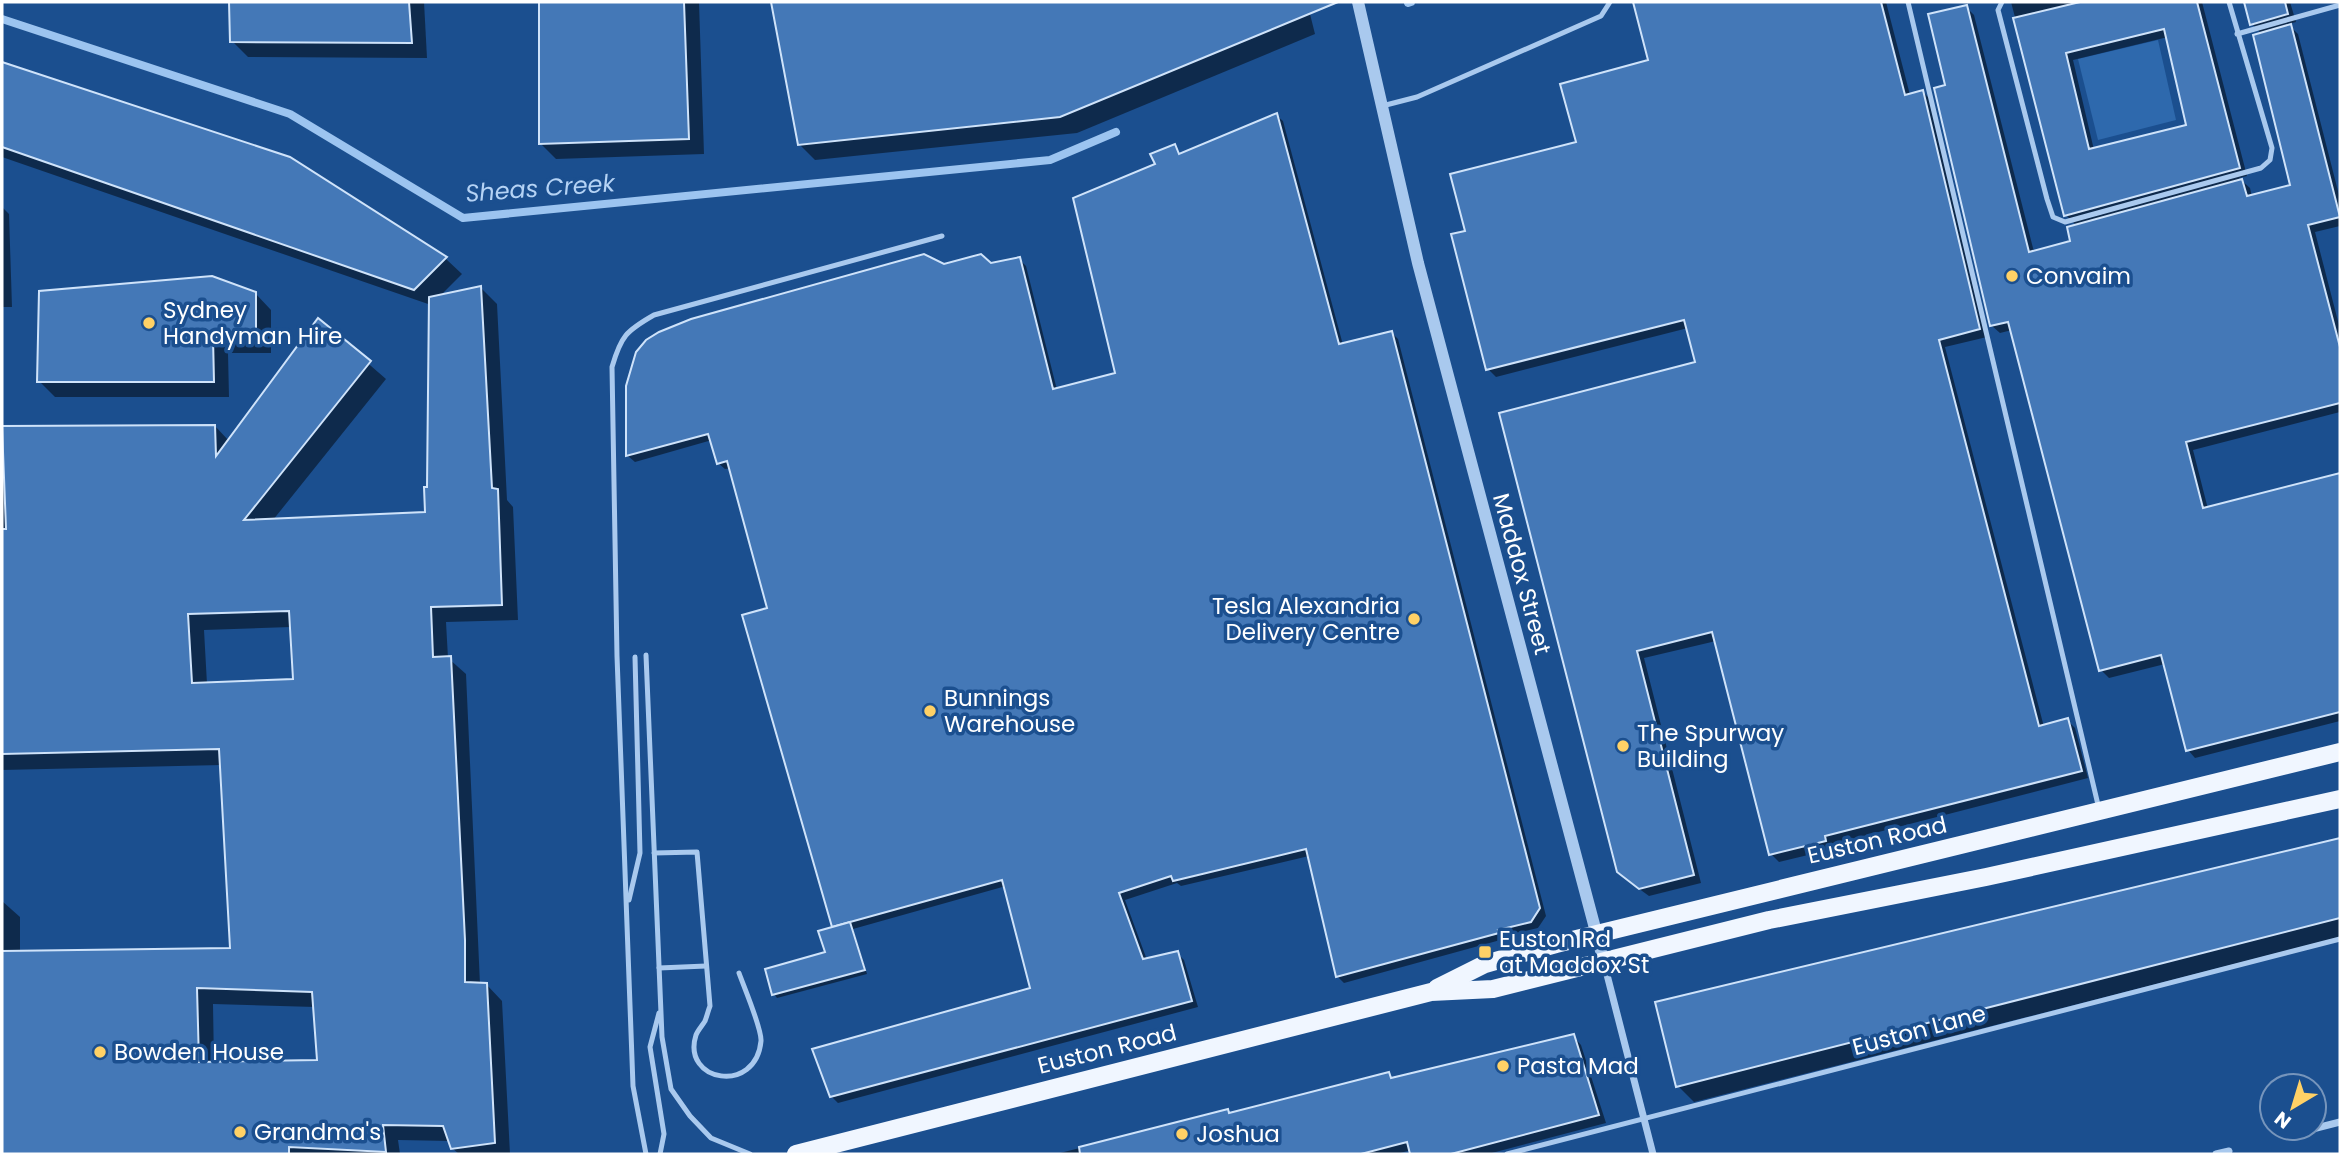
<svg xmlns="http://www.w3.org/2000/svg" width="2342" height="1156" viewBox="0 0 2342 1156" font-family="Poppins,sans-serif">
<rect width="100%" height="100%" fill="#1b4f8f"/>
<polygon fill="#2e69ad" points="2158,40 2176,120 2098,140 2078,59"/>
<g fill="#0007" fill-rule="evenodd">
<polygon points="231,2 424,2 427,58 248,57 232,41"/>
<polygon points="541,2 699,2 704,154 556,159 540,143"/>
<polygon points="773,2 1307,2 1315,34 1077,133 815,160 799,144"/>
<polygon points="1635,2 1886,2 1910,95 1923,92 1931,100 1987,337 1945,347 2044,727 2067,720 2075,728 2088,778 1832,844 1833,849 1779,862 1771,854 1716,641 1644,658 1701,883 1649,896 1627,880 1501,415 1697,364 1688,328 1496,377 1488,369 1467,232 1579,143 1650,62"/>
<path d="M2011 2H2202L2247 176 2239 178 2250 188 2252 197 2292 186 2262 34 2252 24 2246 2H2290L2296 22 2288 24 2298 34 2340 199V226L2315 232 2340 329V412L2193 450 2208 509 2340 475V721L2195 758 2188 750 2165 664 2109 678 2101 670 2012 330 2000 333 1992 326 1947 86 1966 7 1974 15 2034 252 2072 242 2077 226 2067 216ZM2168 37 2188 126 2094 150 2073 60Z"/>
<path d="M2 63 289 158 446 259 462 274 440 296 481 288 497 304 507 500 513 507 518 620 446 622 448 658 466 674 480 984H486L502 1001 510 1154H459L452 1148 450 1141 398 1140 400 1154H2V901L20 917V952L232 950 222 765 2 770V429L17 444 215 426 229 441 318 320 386 379 273 520 427 514 431 305 2 157ZM291 627 295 680 207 684 204 630ZM213 1004 315 1007 319 1062 214 1064Z"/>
<polygon points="1276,115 1283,121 1343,345 1392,333 1398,339 1546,916 1538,928 1503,936 1504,939 1344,983 1338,977 1309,856 1181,886 1177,883 1125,900 1147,960 1177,953 1184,960 1198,1007 838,1103 831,1096 1032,990 1006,886 853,929 867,974 777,998 774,994 827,954 836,928 769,609 731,468 725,469 718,463 712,440 635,462 628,456 627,386 943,266 990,265 1019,259 1026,266 1057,390 1117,375 1157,165 1174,146 1181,155"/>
<polygon points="2,207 9,214 12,307 2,307"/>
<polygon points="255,293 271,310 271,353 228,353 229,397 55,397 39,381"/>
<polygon points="2340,840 2340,937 1694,1102 1678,1086 1657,1004"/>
<polygon points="1573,1036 1581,1045 1606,1123 1488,1154 1412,1154 1411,1150 1397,1154 1056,1154 1227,1111 1231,1114 1389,1074 1394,1079"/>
</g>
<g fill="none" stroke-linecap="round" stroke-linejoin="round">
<g stroke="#9cc4f0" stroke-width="8">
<polyline points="1408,3 1411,2"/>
<polyline points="2,19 290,114 463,218 1050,160 1116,132"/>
</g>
</g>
<g fill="#4478b7" stroke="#cfe3fa" stroke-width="2" fill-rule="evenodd">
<polygon points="229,2 409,2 412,43 230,42"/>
<polygon points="539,2 684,2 689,139 539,144"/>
<polygon points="771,2 1338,2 1060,117 798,145"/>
<polygon points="1633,2 1881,2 1905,95 1923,90 1980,329 1939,340 2039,726 2068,718 2082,771 1825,836 1826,841 1769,855 1712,632 1637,651 1694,875 1639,889 1617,872 1499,413 1695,362 1684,320 1486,370 1451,234 1465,231 1450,174 1576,142 1560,84 1648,60"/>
<path d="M2080 2H2197L2240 168 2064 216 2013 18ZM2164 29 2186 125 2089 149 2066 53Z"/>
<polygon points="2244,2 2285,2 2288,14 2250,25"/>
<polygon points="1967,5 2029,252 2070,241 2067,227 2242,179 2247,196 2290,185 2253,35 2291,24 2340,217 2308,225 2340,347 2340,403 2186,442 2203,508 2340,473 2340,712 2186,751 2161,655 2099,671 2008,322 1990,326 1934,88 1945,85 1928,14"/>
<polygon points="2,62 290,157 447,257 414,290 2,147"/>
<polygon points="1277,113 1339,344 1392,331 1540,908 1531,922 1498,930 1499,933 1336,977 1306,849 1173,881 1171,876 1119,893 1143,959 1178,951 1192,1001 830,1097 812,1049 1030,988 1002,880 832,927 742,615 767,608 727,461 717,464 708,434 626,456 626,386 636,352 646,340 659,332 691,319 924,254 944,264 981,254 991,263 1020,257 1053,389 1115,373 1073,198 1155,164 1150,154 1175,144 1179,154"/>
<polygon points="212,276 256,292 256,338 213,337 214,382 37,382 39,291"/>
<path d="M481 286 492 488 498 489 502 605 431 607 433 657 451 656 465 940V982L487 983 495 1143 451 1149 443 1126 383 1125 386 1152 289 1147V1154H2V951L230 948 219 749 2 754V529H6L2 426 215 425 216 456 318 318 371 361 244 520 425 512 424 487H427L429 297ZM289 611 293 679 192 683 188 614ZM197 988 312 992 317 1060 199 1062Z"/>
<polygon points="2340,838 2340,918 1676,1087 1655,1002"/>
<polygon points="850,922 865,970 772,995 765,969 825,952 818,931"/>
<polygon points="1574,1034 1599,1115 1451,1154 1410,1154 1407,1142 1361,1154 1080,1154 1079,1147 1228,1109 1229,1113 1389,1072 1391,1078"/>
</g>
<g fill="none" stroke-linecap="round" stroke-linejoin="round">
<g stroke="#a9c9ee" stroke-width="5">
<polyline points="1908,2 2099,809"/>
<polyline points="2002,2 1998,10 2047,199 2053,217 2065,222 2261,168 2270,160 2272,148 2229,2"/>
<polyline points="2237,34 2340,5"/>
<polyline points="1382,106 1417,97 1601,16 1610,2"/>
<polyline points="646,655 662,1037 671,1089 690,1116 711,1138 750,1154"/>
<path d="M654 853 697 852 710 1006C708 1011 707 1016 705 1021 702 1026 698 1030 696 1035 681 1082 756 1095 761 1041 762 1029 744 987 739 973"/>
<polyline points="629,900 640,853 635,657"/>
<polyline points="659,968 706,966"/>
<polyline points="659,1013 650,1047 664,1134 660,1154"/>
<path d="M646 1154 633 1086 617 656 612 367C621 336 626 331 654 315L942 236"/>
<polyline points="1507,1154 2340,939"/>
</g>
<g stroke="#a9c9ee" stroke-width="7">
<polyline points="1604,963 1653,1154"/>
<polyline points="2289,1135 2340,1122"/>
<polyline points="2216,1154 2229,1151"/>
</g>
<polyline stroke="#a9c9ee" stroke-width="12" points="1358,2 1418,263 1604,962"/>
<g stroke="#f0f6ff" stroke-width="18">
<polyline points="1437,988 1485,964 1556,944 2340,752"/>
<polyline points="796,1154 1431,992 1493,989 1769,920 1986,877 2340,799"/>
</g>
</g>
<g fill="#ffd166" stroke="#1b4f8f" stroke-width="2.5">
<circle cx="2012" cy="276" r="7"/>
<circle cx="149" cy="323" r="7"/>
<circle cx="1414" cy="619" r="7"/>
<circle cx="930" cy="711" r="7"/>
<circle cx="1623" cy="746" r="7"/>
<rect x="1478" y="945" width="14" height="14" rx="3.5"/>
<circle cx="100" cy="1052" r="7"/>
<circle cx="1503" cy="1066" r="7"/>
<circle cx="240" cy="1132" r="7"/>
<circle cx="1182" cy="1134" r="7"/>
</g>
<g text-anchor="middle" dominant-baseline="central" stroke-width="7" stroke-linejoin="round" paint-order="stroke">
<g font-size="23" fill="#fff" stroke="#1b4f8f" text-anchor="start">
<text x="2026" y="276">Convaim</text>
<text x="163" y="310">Sydney<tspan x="163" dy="26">Handyman Hire</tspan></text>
<text x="1400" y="606" text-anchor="end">Tesla Alexandria<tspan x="1400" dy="26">Delivery Centre</tspan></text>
<text x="944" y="698">Bunnings<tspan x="944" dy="26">Warehouse</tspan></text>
<text x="1637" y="733">The Spurway<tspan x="1637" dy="26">Building</tspan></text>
<text x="1499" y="939">Euston Rd<tspan x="1499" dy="26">at Maddox St</tspan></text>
<text x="114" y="1052">Bowden House</text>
<text x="1517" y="1066">Pasta Mad</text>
<text x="254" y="1132">Grandma's</text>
<text x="1196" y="1134">Joshua</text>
</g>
<g font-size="23" fill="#fff" stroke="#1b4f8f">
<text transform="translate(1522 574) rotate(75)">Maddox Street</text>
<text transform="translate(1877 840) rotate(-13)">Euston Road</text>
<text transform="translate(1919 1030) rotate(-15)">Euston Lane</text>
<text transform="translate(1107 1049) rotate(-14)">Euston Road</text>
</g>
<g font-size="24" font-style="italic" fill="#b5d3f5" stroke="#1b4f8f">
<text transform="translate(540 188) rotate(-4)">Sheas Creek</text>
</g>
</g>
<rect width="2342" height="1156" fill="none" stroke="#ffffff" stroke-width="7"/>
<g transform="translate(2293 1107) rotate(218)"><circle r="33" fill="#1b4f8f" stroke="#7695bc" stroke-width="2"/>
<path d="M0-5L12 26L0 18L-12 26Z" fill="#ffd166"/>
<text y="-10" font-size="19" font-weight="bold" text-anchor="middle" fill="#ffffff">N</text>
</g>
</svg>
